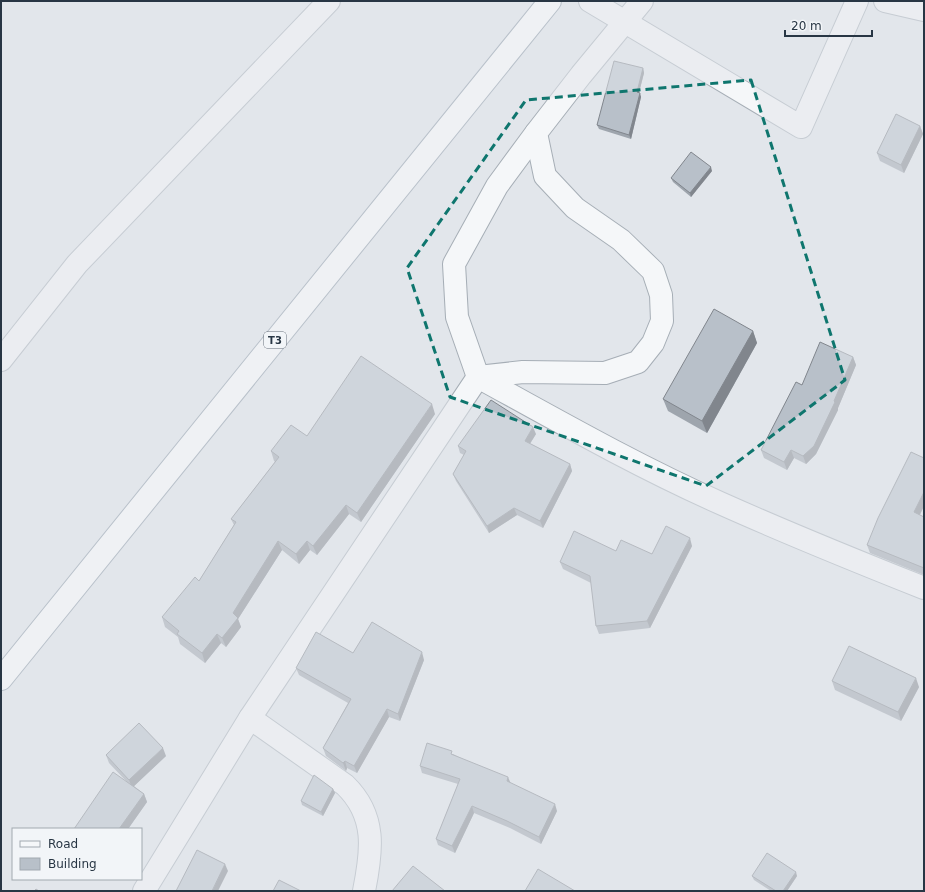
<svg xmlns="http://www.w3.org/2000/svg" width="925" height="892" viewBox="0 0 925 892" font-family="'DejaVu Sans',sans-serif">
<rect width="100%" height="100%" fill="#e2e6eb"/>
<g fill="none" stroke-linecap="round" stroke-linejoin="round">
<defs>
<g id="minor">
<polyline points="590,1 801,127 857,1"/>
<polyline points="885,1 924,10"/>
<path d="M536 133 497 186 454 264 457 317 478 377C558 421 637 466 720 503 787 533 856 561 924 588"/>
<polyline points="1,360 77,264 329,1"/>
<polyline points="478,377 523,372 605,373 638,362 653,343 662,321 661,295 653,271 621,240 575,208 545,176 536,133 581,75 642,1"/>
<path d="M250 718 345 785C377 816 372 851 364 891"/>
<polyline points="144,891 250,718 478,377"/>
</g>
<polyline id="highway" points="1,679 550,1"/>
</defs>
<use href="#minor" stroke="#a6aeb6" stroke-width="24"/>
<use href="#highway" stroke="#8896a3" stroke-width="24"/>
<use href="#minor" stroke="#f5f7f9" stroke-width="22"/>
<use href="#highway" stroke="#fff" stroke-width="22"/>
</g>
<g fill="#9ea5ad">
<polygon points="643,68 644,73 639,93 641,97 631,139 599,129 597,125"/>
<polygon points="920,126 923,134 904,173 880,161 877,153"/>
<polygon points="712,171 691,197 673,182 671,178"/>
<polygon points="753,331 757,343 707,433 668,411 663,399"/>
<polygon points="853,357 856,365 838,408 838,410 816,454 806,464 794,458 787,470 764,458 761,450 802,385"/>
<polygon points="435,414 361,522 349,514 317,555 310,550 299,564 282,550 238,619 241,627 226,647 221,643 205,663 180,644 178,637 165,627 162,617 199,581 234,525 231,519 275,462 274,461 271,451 307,436"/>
<polygon points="536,434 530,444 570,464 572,471 543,528 517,515 489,533 456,481 453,474 464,455 460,453 458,446"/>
<polygon points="924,458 924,506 920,515 924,517 924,575 870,553 867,545"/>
<polygon points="692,546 650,628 599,634 596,626 591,583 563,569 560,562 616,551 652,554"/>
<polygon points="353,653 424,660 400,721 389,717 357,773 347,768 346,771 326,756 323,748 348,703 299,675 296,668"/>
<polygon points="832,681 919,687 901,721 835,690"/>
<polygon points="453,754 511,784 557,811 541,844 510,828 474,813 455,853 438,845 436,839 458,784 422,773 420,766"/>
<polygon points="106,755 166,756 134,786 144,794 147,802 128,829 74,829 126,781 109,763"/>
<polygon points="333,789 335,793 323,816 302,805 301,801"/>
<polygon points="752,876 797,876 787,891 771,891 754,880"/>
</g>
<g fill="#81868d">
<polygon points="643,68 644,73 638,96 637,92"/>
<polygon points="640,93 641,97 631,139 629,135"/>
<polygon points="920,126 923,134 904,173 901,165"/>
<polygon points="711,167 712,171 691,197 690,193"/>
<polygon points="753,331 757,343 707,433 702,421"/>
<polygon points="853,357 856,365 838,408 838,410 816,454 806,464 803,456 834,401"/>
<polygon points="432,404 435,414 361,522 357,513"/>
<polygon points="533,427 536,434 527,448 525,441"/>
<polygon points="791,450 794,458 787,470 784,462"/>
<polygon points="570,464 572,471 543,528 540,521"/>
<polygon points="924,492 924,506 917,520 914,512"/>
<polygon points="346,505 349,514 317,555 313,546"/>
<polygon points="514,508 517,515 489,533 487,526"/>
<polygon points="690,538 692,546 650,628 647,621"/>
<polygon points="278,541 282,550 238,619 241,627 226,647 222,638 233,613"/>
<polygon points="307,541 310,550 299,564 296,554"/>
<polygon points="217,634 221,643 205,663 202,653"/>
<polygon points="422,652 424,660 400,721 398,714"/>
<polygon points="916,678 919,687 901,721 898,712"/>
<polygon points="387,709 389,717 357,773 354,766"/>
<polygon points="163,748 166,756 132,788 129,780"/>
<polygon points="345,761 347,768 346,771 343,763"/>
<polygon points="508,777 511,784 507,781"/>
<polygon points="333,789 335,793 323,816 321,812"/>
<polygon points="144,794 147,802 128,829 119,829"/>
<polygon points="555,804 557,811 541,844 539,837"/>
<polygon points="472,806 474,813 455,853 452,846"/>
<polygon points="225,864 228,871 218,891 212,891"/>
<polygon points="796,872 797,876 787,891 783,891"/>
</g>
<g fill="#b8c0c9" stroke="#81868d">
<polygon points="614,61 643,68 637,92 640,93 629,135 597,125"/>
<polygon points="896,114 920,126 901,165 877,153"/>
<polygon points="691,152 711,167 690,193 671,178"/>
<polygon points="714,309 753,331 702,421 663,399"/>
<polygon points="820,342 853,357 834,401 835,402 814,446 803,456 791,450 784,462 761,450 796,382 802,385"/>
<polygon points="361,356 432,404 357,513 346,505 313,546 307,541 296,554 278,541 233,613 238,618 222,638 217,634 202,653 177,634 179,631 162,617 195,577 199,581 236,522 231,519 279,457 271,451 291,425 307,436"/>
<polygon points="491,400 533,427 525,441 570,464 540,521 514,508 487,526 453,474 466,451 458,446"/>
<polygon points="911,452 924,458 924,492 914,512 924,517 924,568 867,545 878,518"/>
<polygon points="666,526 690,538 647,621 596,626 590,576 560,562 574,531 616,551 621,540 652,554"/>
<polygon points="372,622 422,652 398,714 387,709 354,766 345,761 343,763 324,749 323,748 351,699 296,668 316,632 353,653"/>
<polygon points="849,646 916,678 898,712 832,681"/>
<polygon points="139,723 163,748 129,780 106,755"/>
<polygon points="427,743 452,751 451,754 508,777 507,781 555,804 539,837 507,821 472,806 452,846 436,839 460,779 420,766"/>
<polygon points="113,772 144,794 119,829 74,829"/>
<polygon points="314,775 333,789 321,812 301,801"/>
<polygon points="197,850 225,864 212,891 176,891"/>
<polygon points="767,853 796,872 783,891 776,891 752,876"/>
<polygon points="413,866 445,891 392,891"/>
<polygon points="538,869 575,891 525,891"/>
<polygon points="279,880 301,891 273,891"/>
<polygon points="36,889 39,891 34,891"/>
</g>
<path d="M0 0H925V892H0ZM751 80 845 380 706 486 450 397 407 268 526 100Z" fill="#e2e6eb" fill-opacity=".55" fill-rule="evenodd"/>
<path fill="none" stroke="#0f766e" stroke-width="3" stroke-dasharray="8 5" stroke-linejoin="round" d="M751 80 845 380 706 486 450 397 407 268 526 100Z"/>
<g text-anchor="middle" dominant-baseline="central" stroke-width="3" stroke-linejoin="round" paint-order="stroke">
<rect fill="#f2f5f8" stroke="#656f7a" stroke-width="1" x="264" y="332" width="22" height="16" rx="3"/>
<g font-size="10" font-weight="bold" fill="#283644">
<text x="275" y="340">T3</text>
</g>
</g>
<rect width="925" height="892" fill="none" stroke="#283644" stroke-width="4"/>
<rect x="12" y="828" width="130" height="52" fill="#f2f5f8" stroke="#a1a9b0"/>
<rect x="20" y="841" width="20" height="6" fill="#f5f7f9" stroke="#a1a9b0"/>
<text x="48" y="848" font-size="12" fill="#283644">Road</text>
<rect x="20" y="858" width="20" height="12" fill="#b8c0c9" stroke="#a1a9b0"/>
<text x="48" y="868" font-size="12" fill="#283644">Building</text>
<path d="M785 30v6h87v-6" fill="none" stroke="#283644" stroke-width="2"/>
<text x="791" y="30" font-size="12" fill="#283644" stroke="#f2f5f8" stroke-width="3" paint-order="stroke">20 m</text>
</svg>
